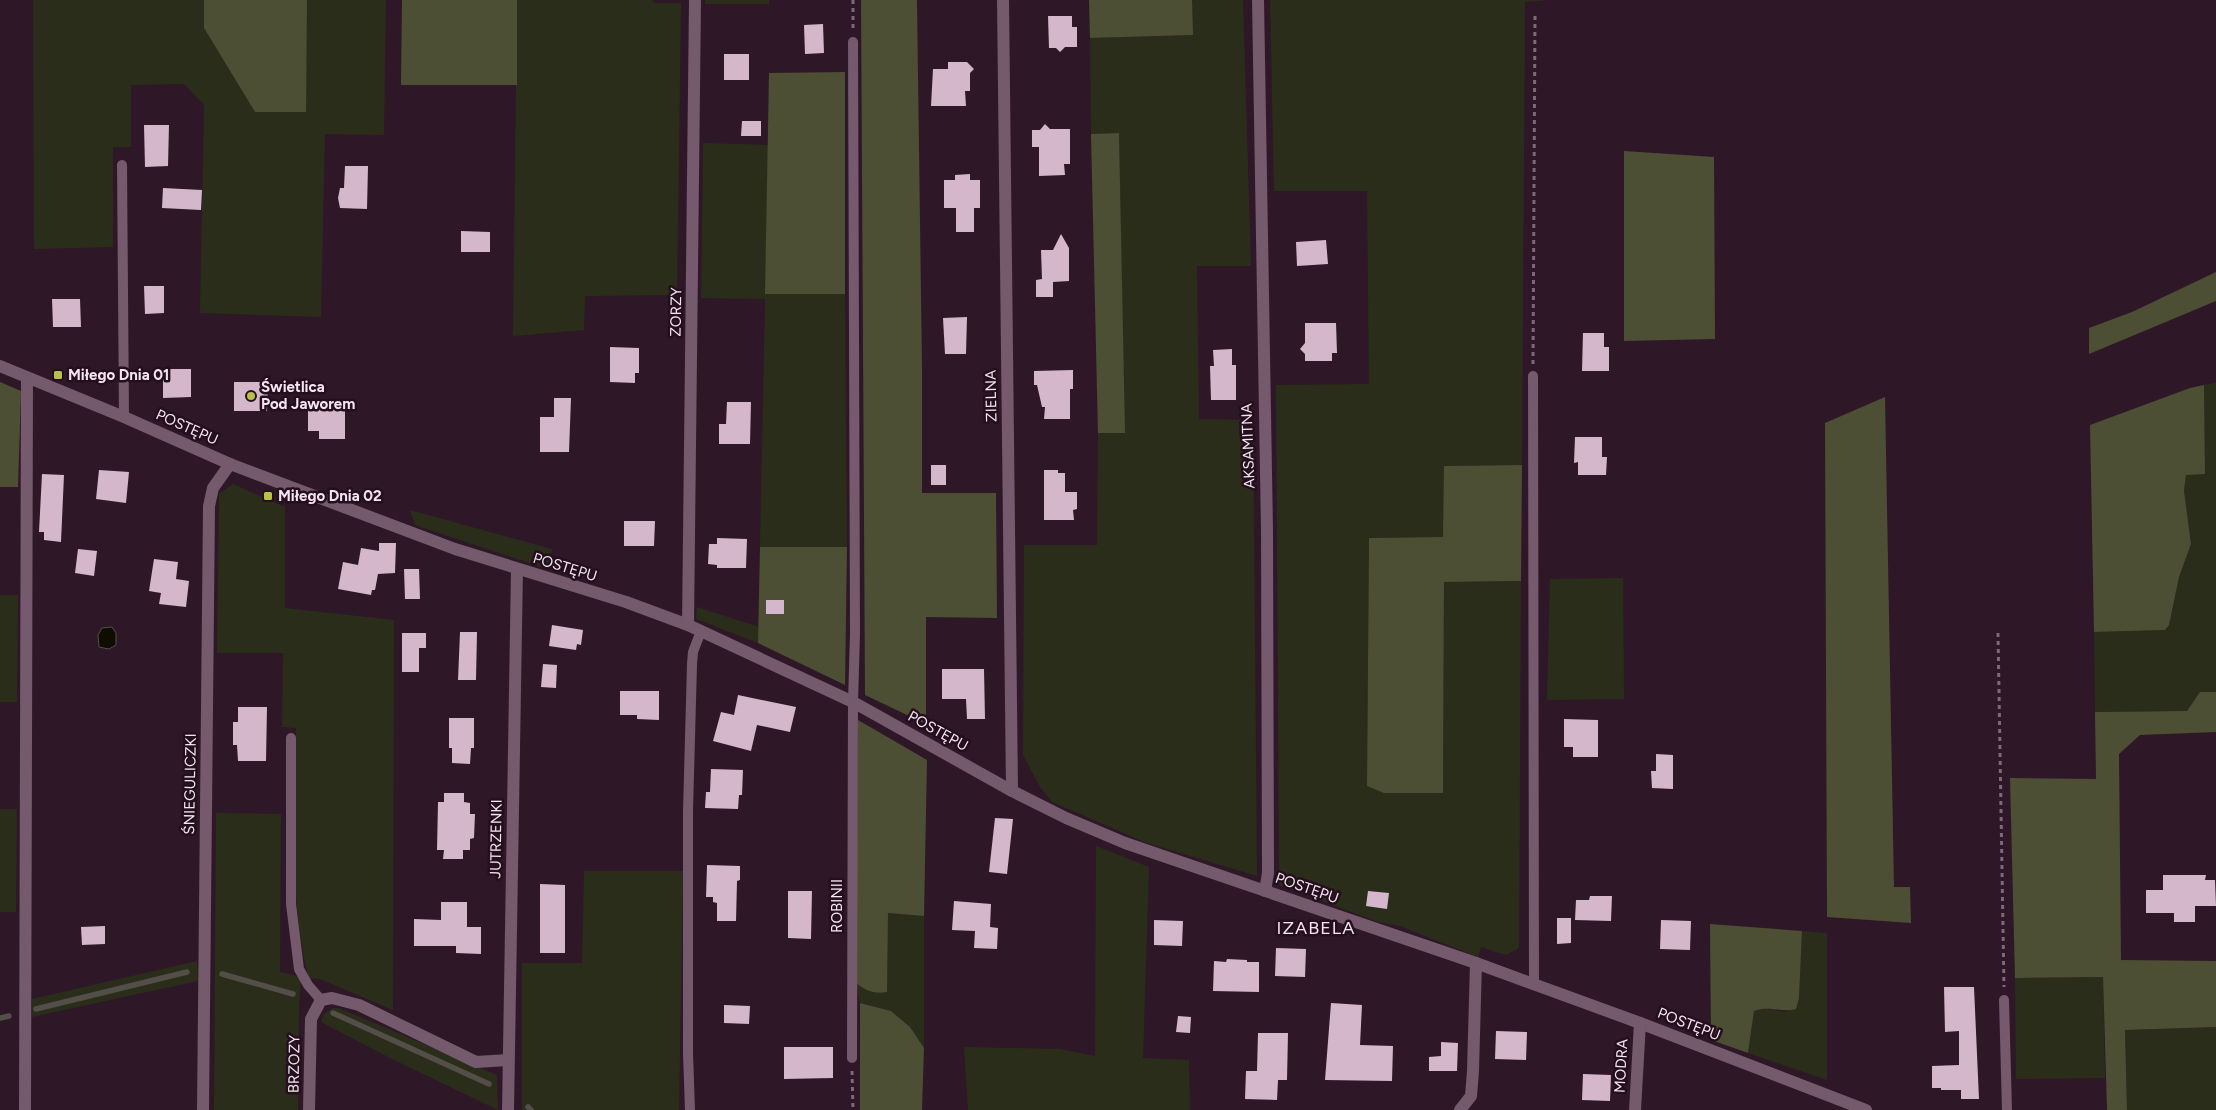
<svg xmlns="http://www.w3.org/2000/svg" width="2216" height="1110" viewBox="0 0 2216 1110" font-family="Figtree,sans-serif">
<rect width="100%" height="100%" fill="#2e1828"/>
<g fill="#2b2d1b">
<polygon points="33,0 204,0 204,28 255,112 305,112 307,0 386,0 384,135 325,134 321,317 200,313 204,105 184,84 131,85 131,147 113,147 113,247 34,249"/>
<polygon points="517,0 651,0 655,3 681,3 677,295 585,296 584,330 513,336"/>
<rect x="705" y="0" width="64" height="4"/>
<polygon points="1192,0 1243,0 1251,266 1197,266 1199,419 1253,420 1257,876 1147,843 1052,802 1040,787 1023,755 1024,545 1097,545 1098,433 1124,433 1119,133 1091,134 1090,38 1192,35"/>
<polygon points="1270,0 1549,0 1525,2 1522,465 1444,466 1444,537 1369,538 1367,786 1443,793 1444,582 1521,581 1519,948 1506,955 1481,947 1478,957 1400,926 1378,922 1279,885 1276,385 1369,384 1367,191 1274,191"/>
<polygon points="703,143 769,145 765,294 845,294 847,547 760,547 765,299 701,298"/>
<polygon points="2216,383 2216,692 2200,693 2187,711 2095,712 2094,632 2165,630 2169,625 2179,577 2191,544 2184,491 2186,474 2205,474 2204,385"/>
<path d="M233 484 285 507V608L394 620 393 1010 320 979 309 978C287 897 296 810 296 728L282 727 283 653H217L219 494Z"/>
<polygon points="410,510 552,549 548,569 415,525"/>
<polygon points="1623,578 1624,699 1547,700 1550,579"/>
<polygon points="0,595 18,595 17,702 0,702"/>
<polygon points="697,607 759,627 758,643 696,619"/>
<polygon points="0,809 17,809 16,912 0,912"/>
<polygon points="216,813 281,814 280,972 301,977 299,1010 298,1110 214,1110"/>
<polygon points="1096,846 1149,867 1143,1058 1189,1060 1190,1110 968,1110 964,1047 1060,1049 1095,1056"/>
<polygon points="584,871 683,871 679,1110 522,1110 522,963 582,963"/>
<polygon points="888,913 924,916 924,1048 910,1027 891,1011 860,1003 856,983 863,988"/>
<polygon points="1802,931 1827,933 1827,1080 1748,1053 1754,1011 1761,1008 1786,1012 1799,998"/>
<polygon points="197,961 198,981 32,1017 32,999"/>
<polygon points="2103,977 2105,1078 2016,1079 2015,978"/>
<polygon points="333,1008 339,1008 497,1075 498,1110 392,1059 321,1022 324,1014"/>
<polygon points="2216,1027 2216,1110 2127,1110 2125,1030"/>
</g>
<g fill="#4c4f33">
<polygon points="204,0 307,0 306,112 255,112 204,28"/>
<polygon points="402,0 517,0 517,85 401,85"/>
<polygon points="861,0 917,0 922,368 922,493 996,493 997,618 926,617 926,724 865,695"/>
<polygon points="1089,0 1192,0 1193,35 1090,38"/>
<polygon points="845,72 845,294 765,294 769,73"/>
<polygon points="1119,133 1125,433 1098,433 1091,134"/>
<polygon points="1624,151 1714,157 1715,339 1624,341"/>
<polygon points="2216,272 2216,301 2089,354 2089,328 2132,312"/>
<polygon points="0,382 21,391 18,487 0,487"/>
<polygon points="2204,385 2205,474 2186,475 2184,491 2191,544 2179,577 2169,625 2165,630 2094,632 2090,425 2190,388"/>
<polygon points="1885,397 1894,887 1910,887 1911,923 1827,917 1825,423"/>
<polygon points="1522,465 1521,581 1444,582 1443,793 1384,793 1367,786 1369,538 1443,537 1444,466"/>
<polygon points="760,547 847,547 845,685 758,643"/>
<polygon points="2200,692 2216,692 2216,732 2140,735 2119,754 2121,960 2216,961 2216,1027 2125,1030 2127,1110 2107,1110 2103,977 2015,978 2010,778 2096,779 2095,712 2187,711"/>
<path d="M858 720 927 760 924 916 888 913 887 992C874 994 866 991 856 983Z"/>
<path d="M1710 924 1802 931 1799 998 1796 1009C1781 1013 1768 1005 1754 1011L1748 1053 1711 1040Z"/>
<polygon points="860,1003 891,1011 910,1027 924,1048 922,1110 860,1110"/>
</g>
<polygon fill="#0d0e00" stroke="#534e48" points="112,627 116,633 116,645 109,649 99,647 98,635 102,628"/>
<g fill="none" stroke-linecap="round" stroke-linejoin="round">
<g stroke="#534e48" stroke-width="5.5">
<polyline points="222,974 293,994"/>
<polyline points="36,1009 187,972"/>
<polyline points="333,1013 489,1084"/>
<polyline points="0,1018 9,1016"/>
<polyline points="528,1107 531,1110"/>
</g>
</g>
<g fill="#d5b7cc">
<polygon points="1048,16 1072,16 1072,27 1077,27 1077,47 1065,47 1060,52 1056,48 1049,48"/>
<polygon points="823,24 824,53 805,54 804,25"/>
<rect x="724" y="54" width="25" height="26"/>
<polygon points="948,62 967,62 974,69 970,73 970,91 965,91 966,106 931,106 933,69 948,69"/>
<polygon points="742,121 761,121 761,136 741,136"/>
<polygon points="1045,124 1050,129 1070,129 1070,164 1064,164 1065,175 1039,176 1039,147 1032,147 1032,130 1040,130"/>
<polygon points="144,125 169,125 168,166 145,167"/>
<polygon points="345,166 368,166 367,209 340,208 338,198 340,188 344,188"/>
<polygon points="970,174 970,180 980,180 980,208 974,208 974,232 956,232 956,208 944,208 944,180 955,180 955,175"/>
<polygon points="163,188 202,190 201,210 162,208"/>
<polygon points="461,231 490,232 490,252 461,252"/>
<polygon points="1061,234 1069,248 1069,281 1053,282 1053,297 1036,297 1036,280 1042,279 1041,250 1053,250"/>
<polygon points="1326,240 1328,264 1297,266 1296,242"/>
<polygon points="144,286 164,286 164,313 145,314"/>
<polygon points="52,299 80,299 81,327 53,327"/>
<polygon points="967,317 966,354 945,354 943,318"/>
<polygon points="1305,323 1336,323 1337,353 1332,353 1332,361 1305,361 1305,354 1300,349 1305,343"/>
<polygon points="1583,333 1604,333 1604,347 1609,347 1609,371 1582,371"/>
<polygon points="610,347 639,348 639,373 635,373 635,383 610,382"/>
<polygon points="1232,349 1232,365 1236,365 1236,400 1211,400 1210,366 1214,366 1213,350"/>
<polygon points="163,369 191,369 191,397 163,398"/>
<polygon points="1073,370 1073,389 1070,389 1070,419 1044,419 1045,407 1042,407 1037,385 1034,385 1034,371"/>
<polygon points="234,382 268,382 267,411 234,411"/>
<polygon points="554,398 571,398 569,452 540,452 540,417 554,417"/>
<polygon points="727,402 751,402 750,444 719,444 719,424 726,424"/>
<polygon points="308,403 345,403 345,439 319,439 319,431 308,431"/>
<polygon points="1575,437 1602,437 1602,457 1607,457 1606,475 1578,475 1578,462 1574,463"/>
<rect x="931" y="465" width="15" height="20"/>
<polygon points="99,470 129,472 126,503 96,499"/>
<polygon points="1044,470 1058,470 1058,473 1065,473 1065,492 1077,492 1077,509 1073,510 1074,520 1044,520"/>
<polygon points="42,474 64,475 61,542 44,540 44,532 39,532"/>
<polygon points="624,521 655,521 654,546 624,546"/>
<polygon points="717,538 747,539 746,568 717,568 717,565 708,564 709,544 717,544"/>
<polygon points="379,543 396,543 395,573 378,574 375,590 372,590 371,595 338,589 343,562 358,565 361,548 379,551"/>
<polygon points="78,549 97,551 94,576 75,573"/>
<polygon points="154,559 178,562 176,579 189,581 186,607 159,604 161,593 149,591"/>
<polygon points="404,569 419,569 420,599 405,599"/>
<rect x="766" y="600" width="18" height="14"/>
<polygon points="552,625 583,630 581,645 577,644 576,650 549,646"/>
<polygon points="460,632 477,632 476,680 458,680"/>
<polygon points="402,633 426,633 426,648 419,648 419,672 402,672"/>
<polygon points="543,664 557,665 556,688 541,687"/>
<polygon points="942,669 984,669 985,719 967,719 966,699 942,699"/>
<polygon points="620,691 659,691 659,720 637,719 637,715 620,715"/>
<polygon points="738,695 796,707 790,732 757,725 751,751 713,741 721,712 734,715"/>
<polygon points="238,707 267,707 266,761 238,761 237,745 233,745 233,722 238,722"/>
<polygon points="449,718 474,718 474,748 471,748 470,764 452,763 452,748 449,748"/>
<polygon points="1564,719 1598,720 1598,757 1573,757 1573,747 1564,747"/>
<polygon points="1656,754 1673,755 1673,789 1652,788 1651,771 1656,771"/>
<polygon points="711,769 743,770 742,795 739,795 738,809 705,808 706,792 710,792"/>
<polygon points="444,793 464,793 464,802 470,803 470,814 475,814 474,838 470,839 470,850 463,850 463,859 443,859 444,850 437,850 438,802 444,802"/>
<polygon points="995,818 1013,819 1007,874 989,872"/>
<polygon points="707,865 740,866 740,880 737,881 736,921 717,921 717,903 713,902 713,897 706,897"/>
<polygon points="2163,875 2206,875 2205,880 2215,880 2216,906 2195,906 2195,922 2174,922 2174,913 2146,913 2146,890 2163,890"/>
<polygon points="540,884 565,885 565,953 540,953"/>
<polygon points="788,891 812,891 811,939 788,938"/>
<polygon points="1368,891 1389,893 1387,909 1366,906"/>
<polygon points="1590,896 1612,896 1611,921 1575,920 1576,900 1589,900"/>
<polygon points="954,901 991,904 990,927 998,928 997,949 974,948 975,931 952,930"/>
<polygon points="441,902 467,902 467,927 481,927 481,954 456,953 456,946 414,946 414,919 441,920"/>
<polygon points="1557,918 1571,918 1571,943 1557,944"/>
<polygon points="1154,920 1183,921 1182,946 1154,945"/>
<polygon points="1661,920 1691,921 1690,950 1660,949"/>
<polygon points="105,926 105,944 82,945 81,927"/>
<polygon points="1276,948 1306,949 1305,977 1275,976"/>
<polygon points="1227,959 1247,960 1247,962 1259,962 1259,992 1213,991 1214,961 1226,962"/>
<polygon points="1944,987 1974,987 1979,1099 1961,1099 1961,1090 1941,1090 1941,1088 1932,1088 1932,1066 1959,1065 1959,1031 1945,1032"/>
<polygon points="1331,1003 1362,1005 1360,1045 1393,1046 1392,1081 1325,1080"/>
<polygon points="724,1005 750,1006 749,1024 724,1023"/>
<polygon points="1178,1016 1191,1017 1190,1033 1176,1032"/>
<polygon points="1496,1031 1527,1032 1526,1060 1495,1059"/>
<polygon points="1258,1033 1288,1033 1287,1080 1278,1080 1277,1100 1245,1099 1246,1071 1257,1071"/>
<polygon points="1441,1042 1458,1043 1457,1071 1429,1071 1429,1057 1441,1056"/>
<polygon points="784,1047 833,1047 833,1078 784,1079"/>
<polygon points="1583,1074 1611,1075 1610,1101 1582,1100"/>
</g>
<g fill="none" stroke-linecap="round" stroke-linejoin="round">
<g stroke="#7d6977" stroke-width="3" stroke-dasharray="4 4" stroke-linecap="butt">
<polyline points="853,0 853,29"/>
<polyline points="1533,364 1535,14"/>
<polyline points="1998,633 2004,987"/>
<polyline points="852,1071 853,1110"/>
</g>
<g stroke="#75596c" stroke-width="10">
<polyline points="122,165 124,417"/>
<polyline points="1533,376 1534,985"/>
<polyline points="291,738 291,904 299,969 308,985 321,1000"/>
<polyline points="2004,1000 2007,1110"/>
<polyline points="852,1058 853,702 855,634 853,42"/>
<polyline points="690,1110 688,1053 688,811 692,664 693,652 701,631"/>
</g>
<g stroke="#75596c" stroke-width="12">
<polyline points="1003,0 1012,791"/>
<polyline points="1258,0 1267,531 1268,873 1265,891"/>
<polyline points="0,366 124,417 230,464 455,549 626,602 688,625 853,702 1012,791 1066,818 1125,843 1476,963 1640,1023 1866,1110"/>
<polyline points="688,625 695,0"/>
<polyline points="25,1110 27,378"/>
<polyline points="203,1110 209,506 213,488 230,464"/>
<polyline points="309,1110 311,1019 321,1000 332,998 359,1005 476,1062 508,1060"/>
<polyline points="508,1110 517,569"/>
<polyline points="1460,1110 1471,1096 1473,1071 1476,963"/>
<polyline points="1635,1110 1640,1023"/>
</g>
</g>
<g fill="#b8c147" stroke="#240f1e" stroke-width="2">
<rect x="53" y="370" width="10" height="10" rx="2.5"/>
<circle cx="251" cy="396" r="5"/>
<rect x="263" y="491" width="10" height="10" rx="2.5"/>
</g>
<g text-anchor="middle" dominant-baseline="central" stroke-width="5" stroke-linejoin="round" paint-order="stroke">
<g font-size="15" fill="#f5e5f0" stroke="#240f1e">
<text transform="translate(676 312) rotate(-89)">ZORZY</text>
<text transform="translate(991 396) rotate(-91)">ZIELNA</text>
<text transform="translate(187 427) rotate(24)">POSTĘPU</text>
<text transform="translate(1248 446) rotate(-92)">AKSAMITNA</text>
<text transform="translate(565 567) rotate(17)">POSTĘPU</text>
<text transform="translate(938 731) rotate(29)">POSTĘPU</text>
<text transform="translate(190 784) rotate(-89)">ŚNIEGULICZKI</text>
<text transform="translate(496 839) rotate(-89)">JUTRZENKI</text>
<text transform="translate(1307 888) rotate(19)">POSTĘPU</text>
<text transform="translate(837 906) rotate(-90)">ROBINII</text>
<text transform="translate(1689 1024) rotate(21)">POSTĘPU</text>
<text transform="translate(294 1064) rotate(-89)">BRZOZY</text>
<text transform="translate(1621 1066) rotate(-87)">MODRA</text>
</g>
<g font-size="15" font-weight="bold" fill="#f5e5f0" stroke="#240f1e" text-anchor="start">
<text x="68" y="375">Miłego Dnia 01</text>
<text x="261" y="387">Świetlica<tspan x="261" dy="17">Pod Jaworem</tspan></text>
<text x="278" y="496">Miłego Dnia 02</text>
</g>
<g font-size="18" letter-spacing="1" fill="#f5e5f0" stroke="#240f1e">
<text x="1316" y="928">IZABELA</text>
</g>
</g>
</svg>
